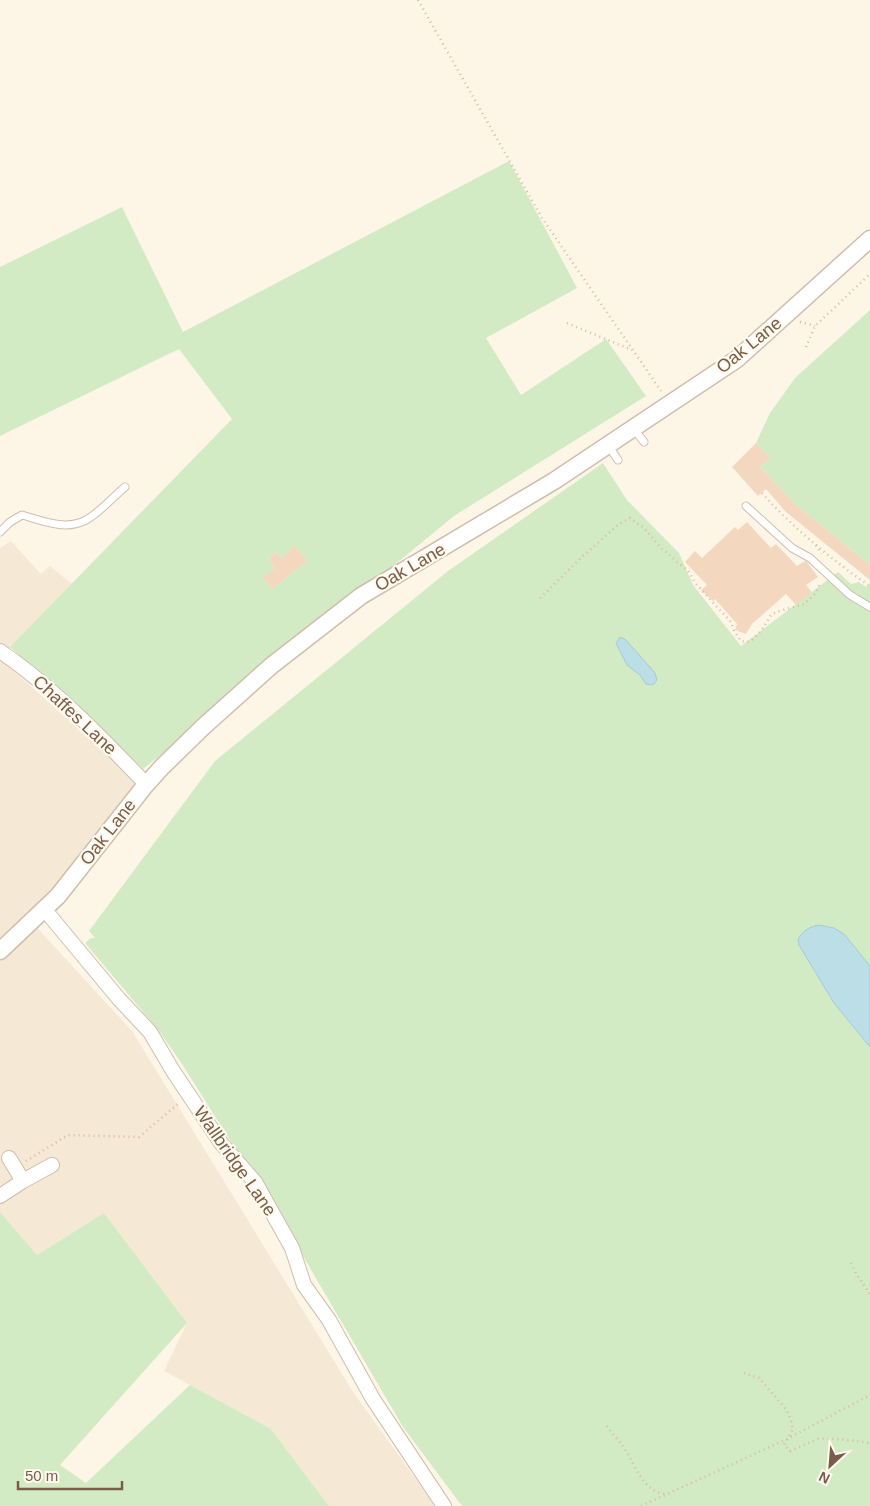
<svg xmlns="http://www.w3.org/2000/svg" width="870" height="1506" viewBox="0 0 870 1506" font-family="Arial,sans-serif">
<rect width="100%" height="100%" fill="#fdf6e7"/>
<polygon fill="#f5e8d5" points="11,541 41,574 50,566 72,584 10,647 7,665 137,782 29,919 132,1031 353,1392 435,1506 329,1506 271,1429 164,1371 187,1323 104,1213 37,1255 0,1212 0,548"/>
<g fill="#d2ebc5" fill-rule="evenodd">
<path d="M509 161 577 288 486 338 521 395 606 339 646 396 454 516 296 646 204 717 167 750 143 769 10 647 232 419 179 349 0 436V267L122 207 183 332ZM295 546 307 561 272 589 263 577 275 568 268 559 276 552 281 558Z"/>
<polygon points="870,310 870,565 795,504 760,467 770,458 756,443 770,413 795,378"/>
<polygon points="603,463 627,500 679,553 693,585 741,646 838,572 851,584 859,582 866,587 870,583 870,1506 462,1506 403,1427 255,1174 240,1156 182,1064 159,1031 85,943 91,938 95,938 89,931 215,761 448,571"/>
<polygon points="0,1212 37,1255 104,1213 187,1323 60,1465 86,1483 190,1385 271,1429 329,1506 0,1506"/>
</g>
<g fill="#bbdee7" stroke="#a0cdd9">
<polygon points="620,637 626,640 655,673 657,680 653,685 646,684 640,675 627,665 616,643"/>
<path d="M819 925 834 928 844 934 870 966V1047L834 1003 799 945 798 939C804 930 809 927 819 925Z"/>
</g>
<g fill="#f3d7be">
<polygon points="756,443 770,458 760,467 795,504 870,565 870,580 786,512 766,489 758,496 732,467"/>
<polygon points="747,522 771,548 776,544 797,566 805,561 807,562 818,577 806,585 812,592 796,605 786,594 752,624 746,634 735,630 737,624 715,599 713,601 701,590 707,585 685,562 695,551 702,558 735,527 738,530"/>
<polygon points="295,546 307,561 272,589 263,577 275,568 268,559 276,552 281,558"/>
</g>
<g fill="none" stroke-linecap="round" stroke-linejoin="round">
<defs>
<g id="service">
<polyline points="634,429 644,442"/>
<polyline points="608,445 618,460"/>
<polyline points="746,506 792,548 810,558 850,595 870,607"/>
<path d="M0 532 10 522 22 515C43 521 66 531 86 520 98 514 114 496 125 487"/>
</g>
<g id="minor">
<path d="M0 651C54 688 101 737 146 784"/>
<polyline points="45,910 119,999 150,1032 173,1071 221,1143 255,1182 292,1248 304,1285 329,1320 373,1399 444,1506"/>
<polyline points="9,1158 23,1181"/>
<polyline points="0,1196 23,1181 52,1165"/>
</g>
<polyline id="tertiary" points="0,951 58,896 144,787 162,767 203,727 271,666 361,596 554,481 737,359 870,239"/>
</defs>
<use href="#service" stroke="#cfbeac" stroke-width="9"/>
<use href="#minor" stroke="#cfbeac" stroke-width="16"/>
<use href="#tertiary" stroke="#cfbeac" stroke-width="19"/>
<g stroke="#d8baa1" stroke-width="2.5" stroke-dasharray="1 4" stroke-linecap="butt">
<polyline points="418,0 542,218 661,391"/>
<polyline points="800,322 815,326"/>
<polyline points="567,323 632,350"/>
<polyline points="806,347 815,326 870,274"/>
<path d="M762 493C793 528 830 558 868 585"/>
<polyline points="816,545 821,554"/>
<polyline points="540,598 583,556 618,525 630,518 644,528 660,547 688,571 696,584 731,622 734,631 741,641 747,642 751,641 761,631 771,615 776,612 804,604 815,594 821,582"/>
<polyline points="26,1161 68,1135 139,1137 178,1104"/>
<polyline points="851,1263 857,1275 870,1294"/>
<polyline points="744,1373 759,1378 786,1409 791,1420 793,1429 784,1445 790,1451 818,1439 839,1439 870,1443"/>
<path d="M607 1426C612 1434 619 1440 624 1448 636 1465 641 1490 665 1494"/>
<polyline points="641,1506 785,1440 870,1395"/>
</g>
<use href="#service" stroke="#fff" stroke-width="7"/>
<use href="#minor" stroke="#fff" stroke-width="14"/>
<use href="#tertiary" stroke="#fff" stroke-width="16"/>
</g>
<g text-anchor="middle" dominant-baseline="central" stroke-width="4.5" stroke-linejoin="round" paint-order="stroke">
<g font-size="18" fill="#785e4a" stroke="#fff9ee">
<text transform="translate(749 345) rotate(-39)">Oak Lane</text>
<text transform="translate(410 567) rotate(-30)">Oak Lane</text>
<text transform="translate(75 715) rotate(43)">Chaffes Lane</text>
<text transform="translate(108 832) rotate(-52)">Oak Lane</text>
<text transform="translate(235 1161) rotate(55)">Wallbridge Lane</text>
</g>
</g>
<g transform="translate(830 1466) rotate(206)" stroke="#fff9ee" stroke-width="4" paint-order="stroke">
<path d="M0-4L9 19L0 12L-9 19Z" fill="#785e4a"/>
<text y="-8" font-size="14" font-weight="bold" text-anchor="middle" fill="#785e4a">N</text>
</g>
<path d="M18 1481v8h104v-8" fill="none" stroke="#785e4a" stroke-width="2.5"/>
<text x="25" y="1481" font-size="15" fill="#785e4a" stroke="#fff9ee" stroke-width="4" paint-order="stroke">50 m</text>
</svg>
